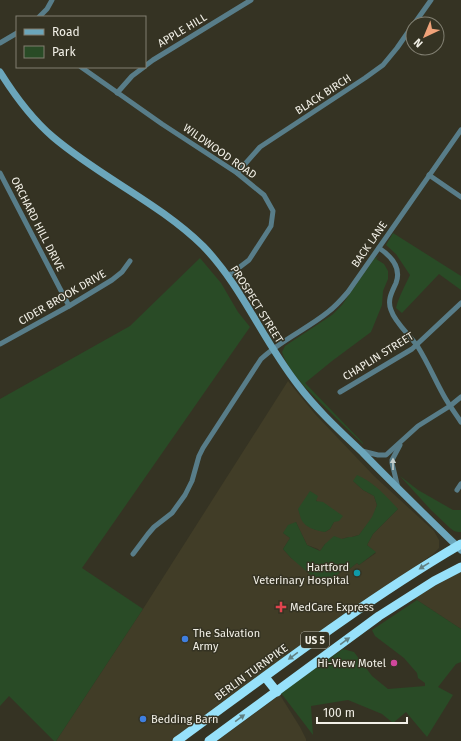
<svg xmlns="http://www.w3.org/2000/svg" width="461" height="741" viewBox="0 0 461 741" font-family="'Fira Sans',sans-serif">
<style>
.built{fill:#413d27;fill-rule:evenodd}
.green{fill:#294b26}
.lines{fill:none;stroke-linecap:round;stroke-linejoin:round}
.street{stroke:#587d89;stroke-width:5}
.secondary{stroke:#6ba6bb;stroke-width:7}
.highway{stroke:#97e1fa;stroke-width:9}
.oneway{fill:#c4cecb}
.oneway2{fill:#618184}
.culture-dot{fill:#0f9aa8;stroke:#353323;stroke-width:1.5}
.health-dot{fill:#e0444e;stroke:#353323;stroke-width:1.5}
.shop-dot{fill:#3f7fe0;stroke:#353323;stroke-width:1.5}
.hotel-dot{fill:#d1479c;stroke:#353323;stroke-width:1.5}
.labels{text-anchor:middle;stroke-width:3;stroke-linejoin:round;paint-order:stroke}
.shield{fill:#353323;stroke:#b9b7ac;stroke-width:1}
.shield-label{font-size:10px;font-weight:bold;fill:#f2f0e7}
.street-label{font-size:11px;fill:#f2f0e7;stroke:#353323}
.poi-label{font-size:11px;fill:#f2f0e7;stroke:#353323;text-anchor:start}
</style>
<rect width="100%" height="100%" fill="#353323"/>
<!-- built -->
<g class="built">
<path d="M288,381L315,414L374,476L434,531L439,540V548L433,554L170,741H56L143,609ZM353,481L398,509L373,534L367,545L376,553L359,565L357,563L347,571L343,570L329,581L291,558L283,549L290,538L283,533L296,522L307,545L318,549L320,551L325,544L342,539L349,537H352L359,535L373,517L377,505L374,496L363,490ZM310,491L316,500L334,522L330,529L325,532L314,529Z"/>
<polygon points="461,571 461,629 414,598"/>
<polygon points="280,695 300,727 306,739 306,741 217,741"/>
</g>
<!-- green -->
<g class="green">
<path d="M393,233L461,276V290L439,274L402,313L396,308C399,296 405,286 410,275L396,254L386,245Z"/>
<path d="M379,256L376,259L384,264L388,271V279L383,291L382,305L371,332L332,361L305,383L363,443V444C349,431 336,418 323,405C308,390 289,373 282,352L285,346L332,315L342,305L374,259Z"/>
<polygon points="200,258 221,283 238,312 250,327 82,568 143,609 56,741 54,741 9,696 0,706 0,399 130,326"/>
<path d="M357,475C374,482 386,496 398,509L373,534L367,545L376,552L359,565L357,563L347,571L343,570L329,581L312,576L291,558L283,549L290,538L283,533L288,525L296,522L307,545L320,551L325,544L334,536L342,539L349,537H352L359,535L372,517L377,505L374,496L363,490L353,481Z"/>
<polygon points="400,476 418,490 453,510 461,510 461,532 458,532 454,531 450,528 431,510"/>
<path d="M310,491L318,496L316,501L323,502L343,516L339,521L334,522L330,529L325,532C317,531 305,528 301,519C300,516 299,512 298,509Z"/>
<polygon points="417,600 461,629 461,662 456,664 438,687 453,695 427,737 406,712 393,723 382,714 348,700 311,706 313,735 281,693 343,649 354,652 372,676 388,689 425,686 425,683 418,678 417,673 404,658 375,636 372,630"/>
</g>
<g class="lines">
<!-- street -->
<g class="street">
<polyline points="39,17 47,9 52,0"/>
<polyline points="414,24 431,0"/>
<polyline points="0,43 17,33"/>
<polyline points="145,66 153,60 251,0"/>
<polyline points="81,67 162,124 237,173 264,195 273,211 271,226 249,260 228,276"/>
<polyline points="117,93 132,76 144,67"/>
<polyline points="0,173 69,306"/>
<polyline points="237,173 260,147 365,78 383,65 397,48 413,25"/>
<polyline points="429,175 461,197"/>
<path d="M379,248C391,256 402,267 396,283C392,292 387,300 391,310C395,323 410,335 418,347C428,363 435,380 444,396C449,405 455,413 461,422"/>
<polyline points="0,344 69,306 112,280 122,272 130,261"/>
<polyline points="340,392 412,349 461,303"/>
<polyline points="362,451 378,455 386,455 418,426 450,406 461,397"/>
<polyline points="398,488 392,463 392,460 400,445"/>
<polyline points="457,490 461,484"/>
<path d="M133,554L148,534L154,527L172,513L185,495L192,481L199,456L203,448L261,359C281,340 307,329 328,312C336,306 342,299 348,292L461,130"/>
</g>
<!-- secondary -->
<path class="secondary" d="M0,72C15,96 32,119 53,137C100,177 159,203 203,246C242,286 263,341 298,385C317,410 340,431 363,453C395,486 428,518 461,550"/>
<!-- highway -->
<g class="highway">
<polyline points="265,677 277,692"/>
<path d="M177,741C270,673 362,602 461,544"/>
<polyline points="209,741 379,616 434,581 461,567"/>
</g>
</g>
<!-- one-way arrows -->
<defs><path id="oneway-solid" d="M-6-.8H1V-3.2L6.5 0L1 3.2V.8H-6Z"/></defs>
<use class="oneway" href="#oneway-solid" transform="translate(393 464) rotate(-90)"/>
<g class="oneway2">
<use href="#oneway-solid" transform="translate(424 566) rotate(148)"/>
<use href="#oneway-solid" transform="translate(345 641) rotate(-36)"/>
<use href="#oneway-solid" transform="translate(293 656) rotate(144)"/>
<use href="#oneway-solid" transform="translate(240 718) rotate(-36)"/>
</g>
<!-- markers -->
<circle class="culture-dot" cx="357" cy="573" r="4"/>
<path class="health-dot" d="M279 601h4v4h4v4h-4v4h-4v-4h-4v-4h4z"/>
<g class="shop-dot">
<circle cx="185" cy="639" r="4"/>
<circle cx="143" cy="719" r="4"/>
</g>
<circle class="hotel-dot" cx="394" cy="663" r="4"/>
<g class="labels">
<!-- shield labels -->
<rect class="shield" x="301" y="632" width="28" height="16" rx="3"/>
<g class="shield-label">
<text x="315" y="644">US 5</text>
</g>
<!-- street labels -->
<g class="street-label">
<text transform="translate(182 30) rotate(-31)" y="4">APPLE HILL</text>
<text transform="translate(323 94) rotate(-33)" y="4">BLACK BIRCH</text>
<text transform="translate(220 151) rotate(35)" y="4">WILDWOOD ROAD</text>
<text transform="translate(38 224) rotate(63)" y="4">ORCHARD HILL DRIVE</text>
<text transform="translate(369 244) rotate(-55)" y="4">BACK LANE</text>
<text transform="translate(62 297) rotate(-30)" y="4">CIDER BROOK DRIVE</text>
<text transform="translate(257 304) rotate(58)" y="4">PROSPECT STREET</text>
<text transform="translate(378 356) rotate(-32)" y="4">CHAPLIN STREET</text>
<text transform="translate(251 672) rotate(-36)" y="4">BERLIN TURNPIKE</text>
</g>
<!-- poi labels -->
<g class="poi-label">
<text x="349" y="571" text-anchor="end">Hartford<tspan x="349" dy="13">Veterinary Hospital</tspan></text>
<text x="290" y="611">MedCare Express</text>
<text x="193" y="637">The Salvation<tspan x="193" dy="13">Army</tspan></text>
<text x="386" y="667" text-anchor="end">Hi-View Motel</text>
<text x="151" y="723">Bedding Barn</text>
</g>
</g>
<!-- legend -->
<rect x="16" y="16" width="130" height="52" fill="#353323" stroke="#817f71"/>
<rect x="24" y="29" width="20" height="6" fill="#6ba6bb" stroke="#817f71"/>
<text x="52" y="36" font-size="12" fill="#f2f0e7">Road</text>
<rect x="24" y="46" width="20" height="12" fill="#294b26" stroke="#817f71"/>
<text x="52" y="56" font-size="12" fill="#f2f0e7">Park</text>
<!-- north arrow -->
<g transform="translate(425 36) rotate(224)"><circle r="19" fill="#353323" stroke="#817f71"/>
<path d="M0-3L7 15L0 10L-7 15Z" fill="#f0a279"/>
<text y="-6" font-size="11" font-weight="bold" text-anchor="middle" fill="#f2f0e7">N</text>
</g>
<!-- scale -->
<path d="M317 717v6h90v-6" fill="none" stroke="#f2f0e7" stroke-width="2"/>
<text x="323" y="717" font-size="12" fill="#f2f0e7" stroke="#353323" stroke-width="3" paint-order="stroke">100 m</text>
</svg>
